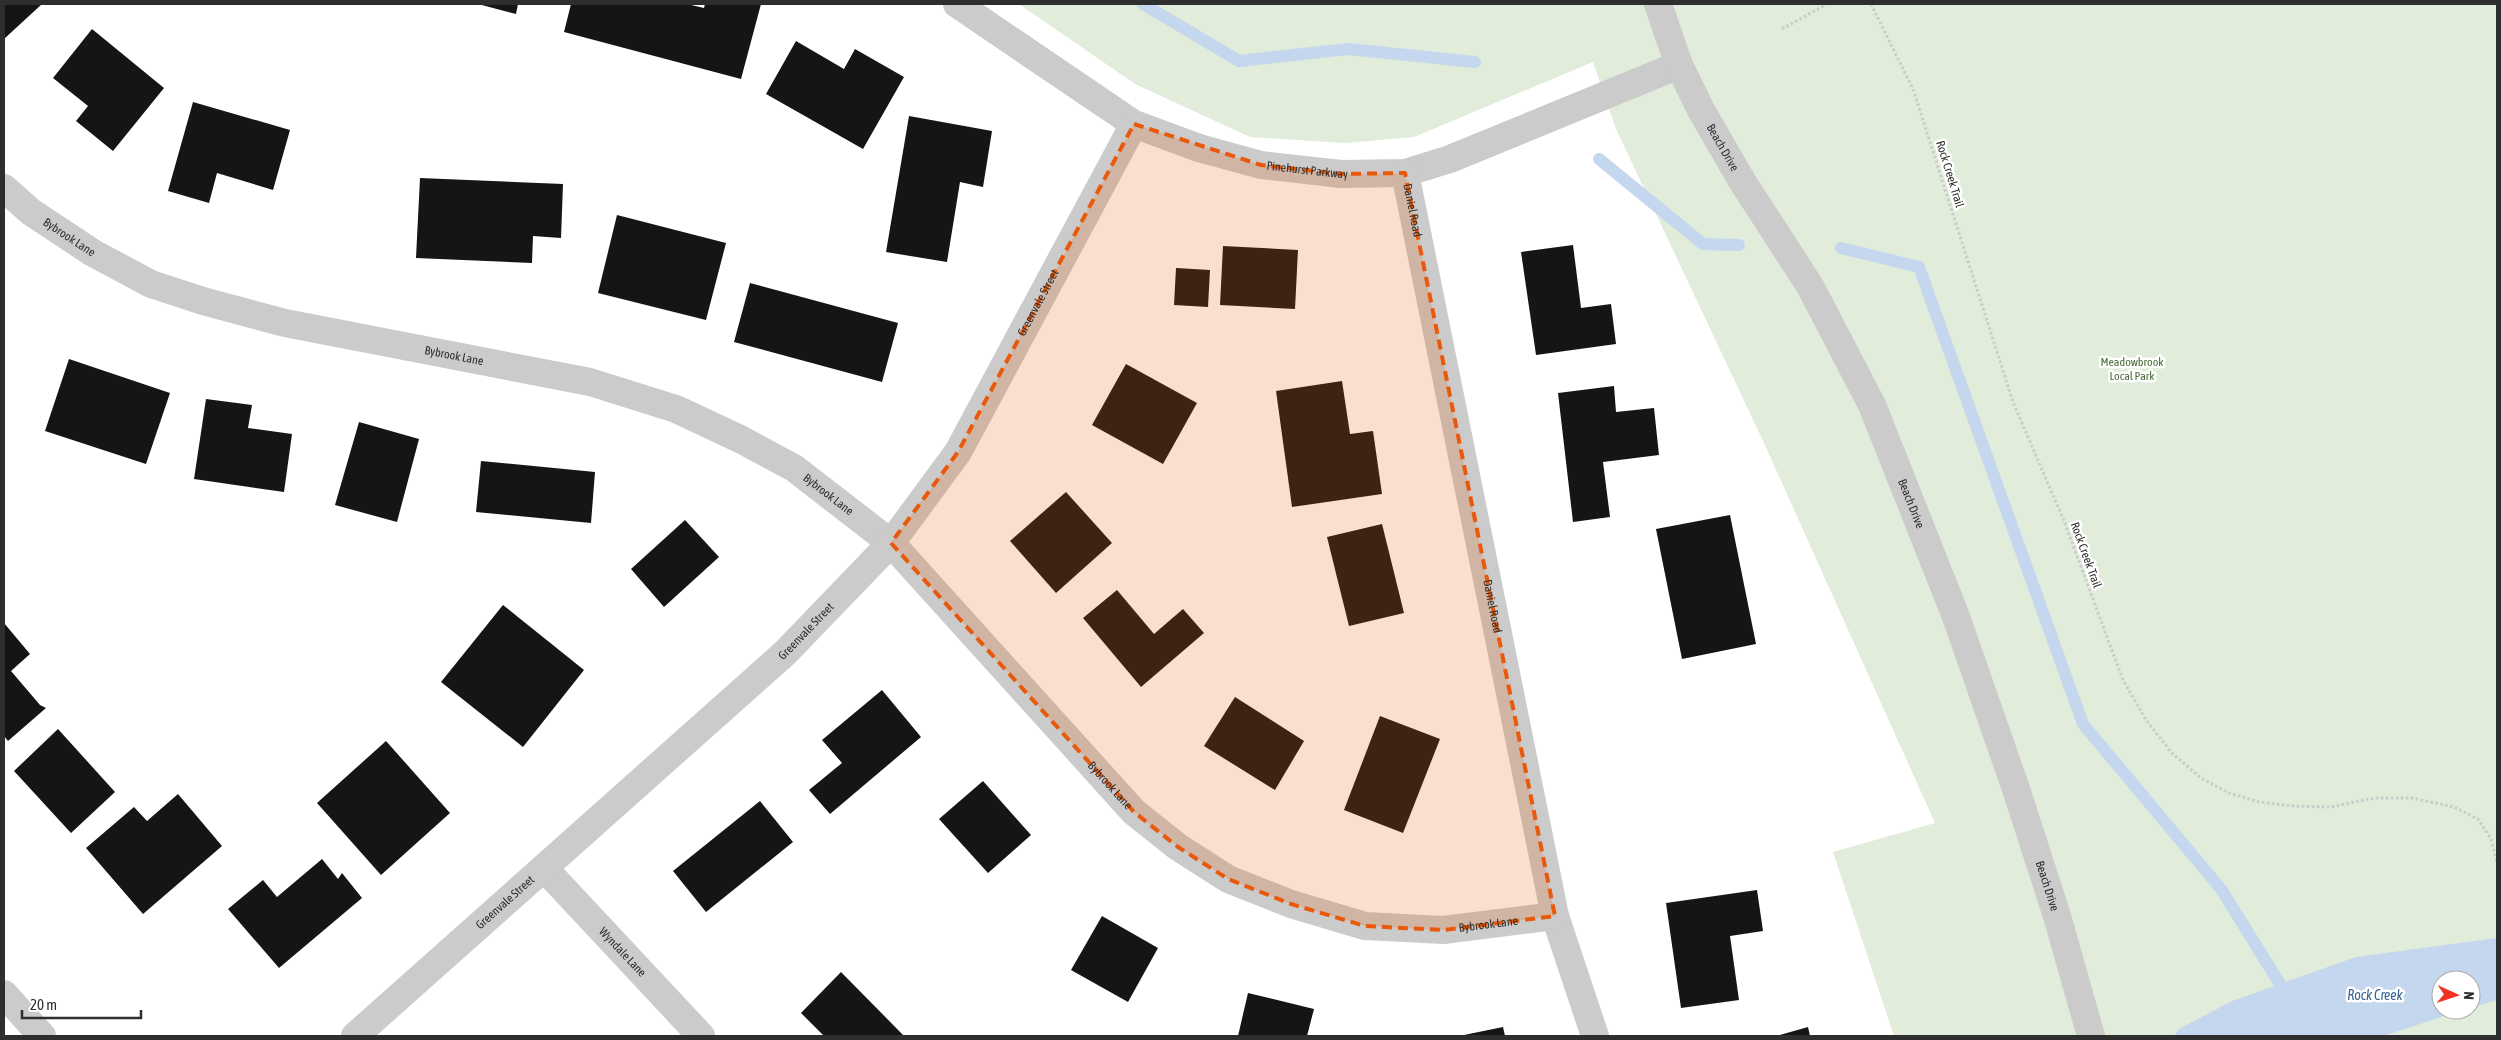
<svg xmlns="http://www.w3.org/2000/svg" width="2501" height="1040" viewBox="0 0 2501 1040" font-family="'Asap Condensed',sans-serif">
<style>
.green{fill:#e1ecda;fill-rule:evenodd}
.water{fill:#c4d7ee}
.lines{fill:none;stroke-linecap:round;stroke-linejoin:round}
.stream{stroke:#c4d7ee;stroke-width:12}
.building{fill:#151515}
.path{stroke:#cbcbcb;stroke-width:3;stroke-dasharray:2.5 2.5;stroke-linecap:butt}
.minor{stroke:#cbcbcb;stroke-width:28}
.marked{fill:#e8590c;fill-opacity:0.2;stroke:#e8590c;stroke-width:4;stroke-dasharray:10 6;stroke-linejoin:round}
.labels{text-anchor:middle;stroke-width:5;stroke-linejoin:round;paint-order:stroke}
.street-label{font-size:12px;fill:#2e2e2e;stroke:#fff}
.park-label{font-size:12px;fill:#496c38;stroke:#fff}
.water-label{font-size:14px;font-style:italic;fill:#366295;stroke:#fff}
</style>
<rect width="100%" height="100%" fill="#fff"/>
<!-- green -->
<path class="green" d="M1019,4H2497V1036H1894L1833,852L1935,823L1764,443L1616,129L1593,62L1414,137L1345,143L1250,137L1135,84ZM2441,980H2471V1010H2441Z"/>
<!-- water -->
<polygon class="water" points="2497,938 2497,1000 2471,1008 2471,980 2441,980 2441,1010 2463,1010 2383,1036 2174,1036 2179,1029 2232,1001 2356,957"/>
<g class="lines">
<!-- stream -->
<g class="stream">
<polyline points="1143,4 1239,61 1348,49 1475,62"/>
<polyline points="1599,159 1703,244 1739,245"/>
<polyline points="1841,248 1919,267 2083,724 2221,889 2288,997"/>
</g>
</g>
<!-- building -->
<g class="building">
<polygon points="4,4 42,4 4,39"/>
<polygon points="478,4 518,4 516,14"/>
<polygon points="571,4 687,4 704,8 705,4 761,4 741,79 564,32"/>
<polygon points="92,29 164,88 113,151 76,121 88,106 53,78"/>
<polygon points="796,41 844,69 855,49 904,77 863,149 766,94"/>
<polygon points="193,102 290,130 273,190 217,173 209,203 168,191"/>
<polygon points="909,116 992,131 983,187 960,182 947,262 886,252"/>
<polygon points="420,178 563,184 561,238 533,236 532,263 416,258"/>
<polygon points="617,215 726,243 706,320 598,293"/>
<polygon points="1573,245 1581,308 1611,304 1616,344 1536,355 1521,252"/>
<polygon points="1223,246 1298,250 1295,309 1220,305"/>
<polygon points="1176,268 1210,270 1208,307 1174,305"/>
<polygon points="750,283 898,323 882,382 734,342"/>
<polygon points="69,359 170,393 146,464 45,431"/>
<polygon points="1126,364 1197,403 1163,464 1092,425"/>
<polygon points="1342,381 1350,434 1373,431 1382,494 1292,507 1276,391"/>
<polygon points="1614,386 1616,412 1654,408 1659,455 1603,462 1610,517 1573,522 1558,393"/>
<polygon points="206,399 252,405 248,428 292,434 284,492 194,479"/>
<polygon points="359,422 419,439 397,522 335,505"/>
<polygon points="481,461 595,472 591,523 476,512"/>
<polygon points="1066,492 1112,543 1056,593 1010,541"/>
<polygon points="1730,515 1756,644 1682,659 1656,529"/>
<polygon points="685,520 719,557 664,607 631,569"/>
<polygon points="1382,524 1404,613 1349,626 1327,537"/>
<polygon points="1117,590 1154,634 1183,609 1204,633 1141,687 1083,618"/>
<polygon points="503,605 584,670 523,747 441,682"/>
<polygon points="4,623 30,654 11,671 40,705 46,708 8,741 4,736"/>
<polygon points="882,690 921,737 830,814 809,790 842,763 822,740"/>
<polygon points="1235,697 1304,741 1275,790 1204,746"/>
<polygon points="1380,716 1440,739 1403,833 1344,810"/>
<polygon points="58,729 115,792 71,833 14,771"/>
<polygon points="386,741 450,813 381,875 317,803"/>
<polygon points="983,781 1031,835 988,873 939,819"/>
<polygon points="178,794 222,846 143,914 86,848 134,807 147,821"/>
<polygon points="760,801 793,842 706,912 673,871"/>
<polygon points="322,859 338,879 342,873 362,898 279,968 228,909 263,880 277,897"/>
<polygon points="1757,890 1763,931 1730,936 1739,1000 1681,1008 1666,903"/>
<polygon points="1102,916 1158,948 1128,1002 1071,970"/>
<polygon points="841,972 904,1036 824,1036 801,1013"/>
<polygon points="1248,993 1314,1009 1307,1036 1238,1036"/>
<polygon points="1503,1027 1505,1036 1464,1036 1464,1035"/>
<polygon points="1808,1027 1810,1036 1776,1036"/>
</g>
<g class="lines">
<!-- path -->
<g class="path">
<polyline points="1871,4 1913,89 2013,402 2064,521 2123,680 2146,720 2172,753 2201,778 2229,793 2259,802 2294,806 2331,807 2375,798 2412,798 2454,807 2478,819 2491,839 2497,863"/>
<polyline points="1782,29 1827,4"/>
</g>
<!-- minor -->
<g class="minor">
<path id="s1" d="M957,4L1134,124L1199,148L1261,165L1341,174L1405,173L1450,159L1679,65"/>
<path id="s2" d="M1658,4L1679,65L1701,110L1742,181L1810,286L1872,405L1955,614L2015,786L2057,916L2091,1036"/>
<path id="s3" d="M1405,173L1555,916L1595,1036"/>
<path id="s4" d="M4,188L31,212L93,253L151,284L203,301L285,323L590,382L676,409L740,439L794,468L891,543L1134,812L1178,847L1228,879L1291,904L1365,926L1443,930L1555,916"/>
<path id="s5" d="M544,868L701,1036"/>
<polyline points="4,994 42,1036"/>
<path id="s6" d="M355,1036L785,653L891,543L958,452L1134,124"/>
</g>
</g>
<!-- marked area -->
<path class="marked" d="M1134,124L1261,165L1341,174L1405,173L1555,916L1443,930L1365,926L1291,904L1228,879L1178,847L1134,812L891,543L958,452Z"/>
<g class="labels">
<!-- street labels -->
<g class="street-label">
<text dy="4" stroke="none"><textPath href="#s2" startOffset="158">Beach Drive</textPath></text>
<text dy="4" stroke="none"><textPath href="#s1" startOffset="394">Pinehurst Parkway</textPath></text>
<text transform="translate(1950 174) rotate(73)" y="4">Rock Creek Trail</text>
<text dy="4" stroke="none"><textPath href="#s3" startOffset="38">Daniel Road</textPath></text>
<text dy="4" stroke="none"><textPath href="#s4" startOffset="82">Bybrook Lane</textPath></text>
<text dy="4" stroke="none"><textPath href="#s6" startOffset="1011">Greenvale Street</textPath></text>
<text dy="4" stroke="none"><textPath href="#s4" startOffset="488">Bybrook Lane</textPath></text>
<text dy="4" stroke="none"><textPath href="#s4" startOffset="892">Bybrook Lane</textPath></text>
<text dy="4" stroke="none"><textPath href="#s2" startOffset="562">Beach Drive</textPath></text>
<text transform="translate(2086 555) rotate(70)" y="4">Rock Creek Trail</text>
<text dy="4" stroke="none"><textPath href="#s3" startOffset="442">Daniel Road</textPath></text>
<text dy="4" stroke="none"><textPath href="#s6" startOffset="606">Greenvale Street</textPath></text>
<text dy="4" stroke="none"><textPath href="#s4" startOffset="1298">Bybrook Lane</textPath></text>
<text dy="4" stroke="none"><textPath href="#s2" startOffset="968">Beach Drive</textPath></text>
<text dy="4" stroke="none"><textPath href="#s6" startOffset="201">Greenvale Street</textPath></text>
<text dy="4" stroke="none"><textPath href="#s4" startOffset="1718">Bybrook Lane</textPath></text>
<text dy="4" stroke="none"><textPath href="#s5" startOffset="115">Wyndale Lane</textPath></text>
</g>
<!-- park labels -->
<g class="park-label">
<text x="2132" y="366">Meadowbrook<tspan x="2132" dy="14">Local Park</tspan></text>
</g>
<!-- water labels -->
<g class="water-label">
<text x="2375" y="1000">Rock Creek</text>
</g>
</g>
<!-- border -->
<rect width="2501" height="1040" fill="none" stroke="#2e2e2e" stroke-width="10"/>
<!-- north arrow -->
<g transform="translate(2456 995) rotate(93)"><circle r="24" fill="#ffffff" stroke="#ababab"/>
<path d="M0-4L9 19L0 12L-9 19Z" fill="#f13223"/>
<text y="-8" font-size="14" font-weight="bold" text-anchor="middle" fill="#2e2e2e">N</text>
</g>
<!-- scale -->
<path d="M22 1010v8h119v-8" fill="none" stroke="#2e2e2e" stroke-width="2.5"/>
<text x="30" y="1010" font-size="15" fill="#2e2e2e" stroke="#ffffff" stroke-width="4" paint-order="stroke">20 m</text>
</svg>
